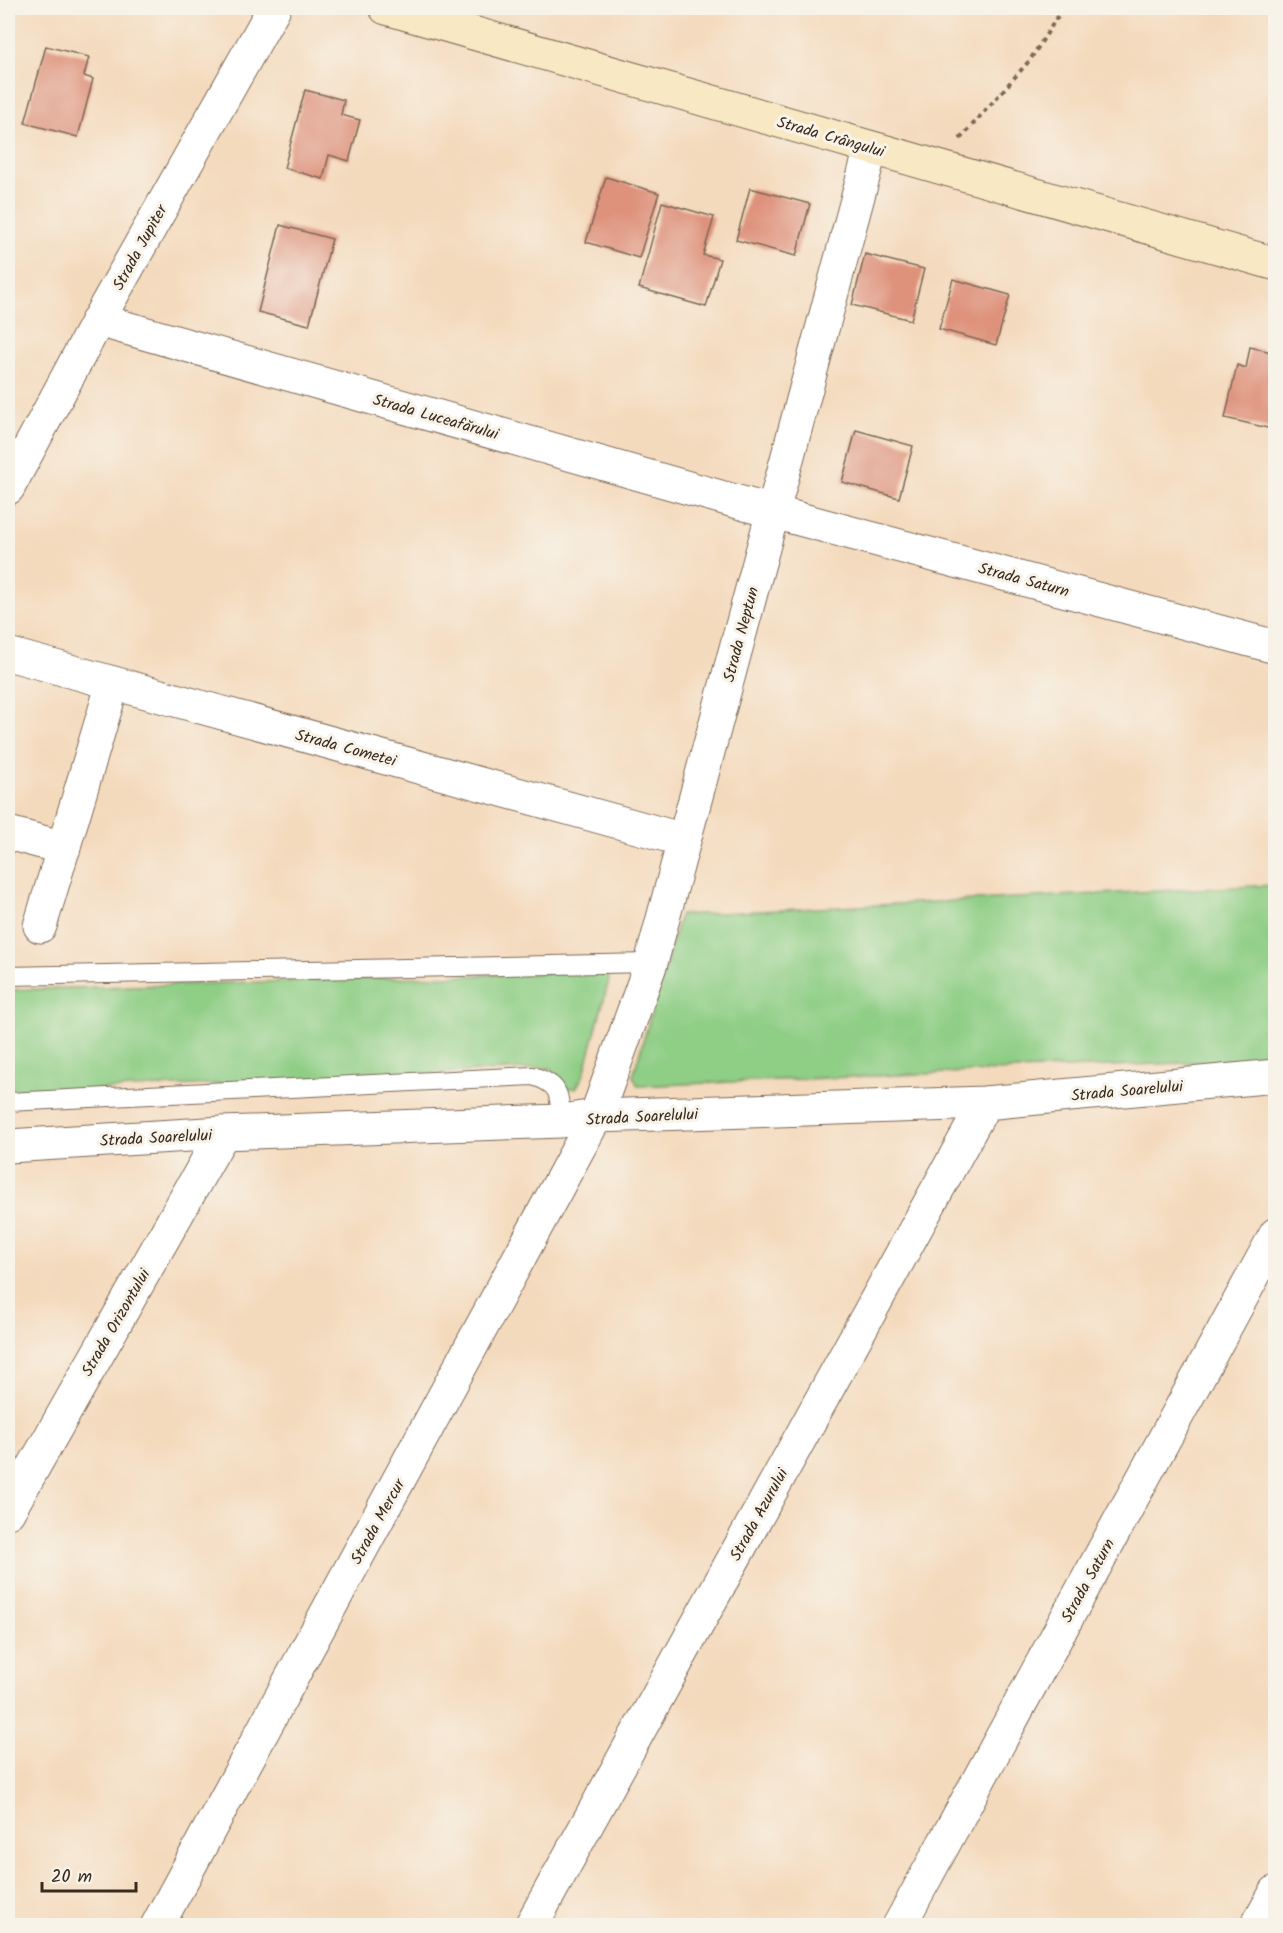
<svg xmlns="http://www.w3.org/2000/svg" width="1283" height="1933" viewBox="0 0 1283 1933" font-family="Kalam,sans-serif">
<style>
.green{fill:#8ece85;stroke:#647c52;stroke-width:1.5}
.building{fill:#de927b}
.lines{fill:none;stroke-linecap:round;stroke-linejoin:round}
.lane-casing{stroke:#7c6856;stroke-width:20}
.street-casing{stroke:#7c6856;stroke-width:35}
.secondary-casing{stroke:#7c6856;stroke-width:35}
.path{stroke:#7c6856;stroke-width:4;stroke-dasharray:4.5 4.5;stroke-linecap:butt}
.lane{stroke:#fff;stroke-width:18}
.street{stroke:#fff;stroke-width:33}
.secondary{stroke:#f8e8c3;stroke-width:33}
.labels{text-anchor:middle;stroke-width:6;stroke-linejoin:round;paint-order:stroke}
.street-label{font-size:16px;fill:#3b2a1e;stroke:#f7f3e8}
</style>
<rect width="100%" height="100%" fill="#f7f3e8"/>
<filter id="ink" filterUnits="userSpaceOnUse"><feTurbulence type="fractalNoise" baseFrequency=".0167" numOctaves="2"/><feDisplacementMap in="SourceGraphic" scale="12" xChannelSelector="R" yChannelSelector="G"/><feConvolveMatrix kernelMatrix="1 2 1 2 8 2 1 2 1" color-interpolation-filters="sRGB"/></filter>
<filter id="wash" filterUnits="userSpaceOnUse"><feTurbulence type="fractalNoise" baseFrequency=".008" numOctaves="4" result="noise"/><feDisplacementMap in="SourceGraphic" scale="24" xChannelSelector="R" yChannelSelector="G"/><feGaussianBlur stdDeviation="1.35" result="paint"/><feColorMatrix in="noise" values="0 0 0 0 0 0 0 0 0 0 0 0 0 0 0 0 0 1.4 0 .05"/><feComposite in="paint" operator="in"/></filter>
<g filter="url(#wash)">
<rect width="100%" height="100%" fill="#f4dabd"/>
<!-- green -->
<g class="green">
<polygon points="1275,885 1275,1059 638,1086 633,1076 680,915"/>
<polygon points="607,971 609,980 584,1074 576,1088 565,1089 550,1068 8,1094 8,990"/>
</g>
<g id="blocks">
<!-- building -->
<g class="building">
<polygon points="46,46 89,57 84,76 93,79 78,137 25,123"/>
<polygon points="305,90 344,100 341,115 360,120 349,161 329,155 323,179 284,168"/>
<polygon points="606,177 659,193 639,258 586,242"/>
<polygon points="750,188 810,204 796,256 736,240"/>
<polygon points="662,202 714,217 703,255 720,259 706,307 639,288"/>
<polygon points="280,225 332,239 309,325 258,312"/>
<polygon points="865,254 924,269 911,320 852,305"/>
<polygon points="953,279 1010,295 996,345 939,329"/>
<polygon points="1250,347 1276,353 1276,430 1225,418 1237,365 1246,368"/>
<polygon points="856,430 913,446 899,498 842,482"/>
</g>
</g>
</g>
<g filter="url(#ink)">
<use href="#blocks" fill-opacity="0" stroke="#7c6856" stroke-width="1.5"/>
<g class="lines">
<defs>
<g id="lane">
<polyline points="8,976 651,963"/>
<path d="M8,1102L533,1076C561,1085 559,1094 561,1121"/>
</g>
<g id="street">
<polyline points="98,320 773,512 1276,647"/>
<polyline points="8,488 98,320 274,8"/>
<polyline points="8,654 684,840"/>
<polyline points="8,833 64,848"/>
<polyline points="40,926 113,683"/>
<polyline points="8,1146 223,1133 561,1121 596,1116 985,1103 1276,1076"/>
<polyline points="8,1512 223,1133"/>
<polyline points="157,1926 596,1116 651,963 871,148"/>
<polyline points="531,1926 985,1103"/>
<polyline points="899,1926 1276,1234"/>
<polyline points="1257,1926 1276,1892"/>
</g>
<polyline id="secondary" points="386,8 1276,264"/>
</defs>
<!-- lane casing -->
<use href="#lane" class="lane-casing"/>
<!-- street casing -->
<use href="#street" class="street-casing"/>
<!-- secondary casing -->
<use href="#secondary" class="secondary-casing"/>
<!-- path -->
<polyline class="path" points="960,139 1030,60 1063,8"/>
<!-- lane -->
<use href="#lane" class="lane"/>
<!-- street -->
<use href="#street" class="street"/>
<!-- secondary -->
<use href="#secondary" class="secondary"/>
</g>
</g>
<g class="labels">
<!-- street labels -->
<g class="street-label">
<text transform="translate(831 136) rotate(16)" y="6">Strada Crângului</text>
<text transform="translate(139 247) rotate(-61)" y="6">Strada Jupiter</text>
<text transform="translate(436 416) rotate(16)" y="6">Strada Luceafărului</text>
<text transform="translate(1024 579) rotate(15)" y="6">Strada Saturn</text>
<text transform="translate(740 634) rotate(-75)" y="6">Strada Neptun</text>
<text transform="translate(346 747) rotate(15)" y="6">Strada Cometei</text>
<text transform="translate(1127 1090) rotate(-5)" y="6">Strada Soarelului</text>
<text transform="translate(642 1116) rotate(-3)" y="6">Strada Soarelului</text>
<text transform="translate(156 1137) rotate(-3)" y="6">Strada Soarelului</text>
<text transform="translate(115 1322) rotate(-60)" y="6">Strada Orizontului</text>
<text transform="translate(758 1514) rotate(-61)" y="6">Strada Azurului</text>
<text transform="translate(377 1521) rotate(-61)" y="6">Strada Mercur</text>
<text transform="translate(1087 1580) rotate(-61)" y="6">Strada Saturn</text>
</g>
</g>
<!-- margin -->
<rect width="1283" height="1933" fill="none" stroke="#f7f3e8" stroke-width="30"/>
<!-- scale -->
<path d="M42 1882v9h94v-9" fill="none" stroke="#3b2a1e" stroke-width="3"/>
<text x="51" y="1882" font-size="18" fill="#3b2a1e" stroke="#f7f3e8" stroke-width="4.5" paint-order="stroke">20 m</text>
</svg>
